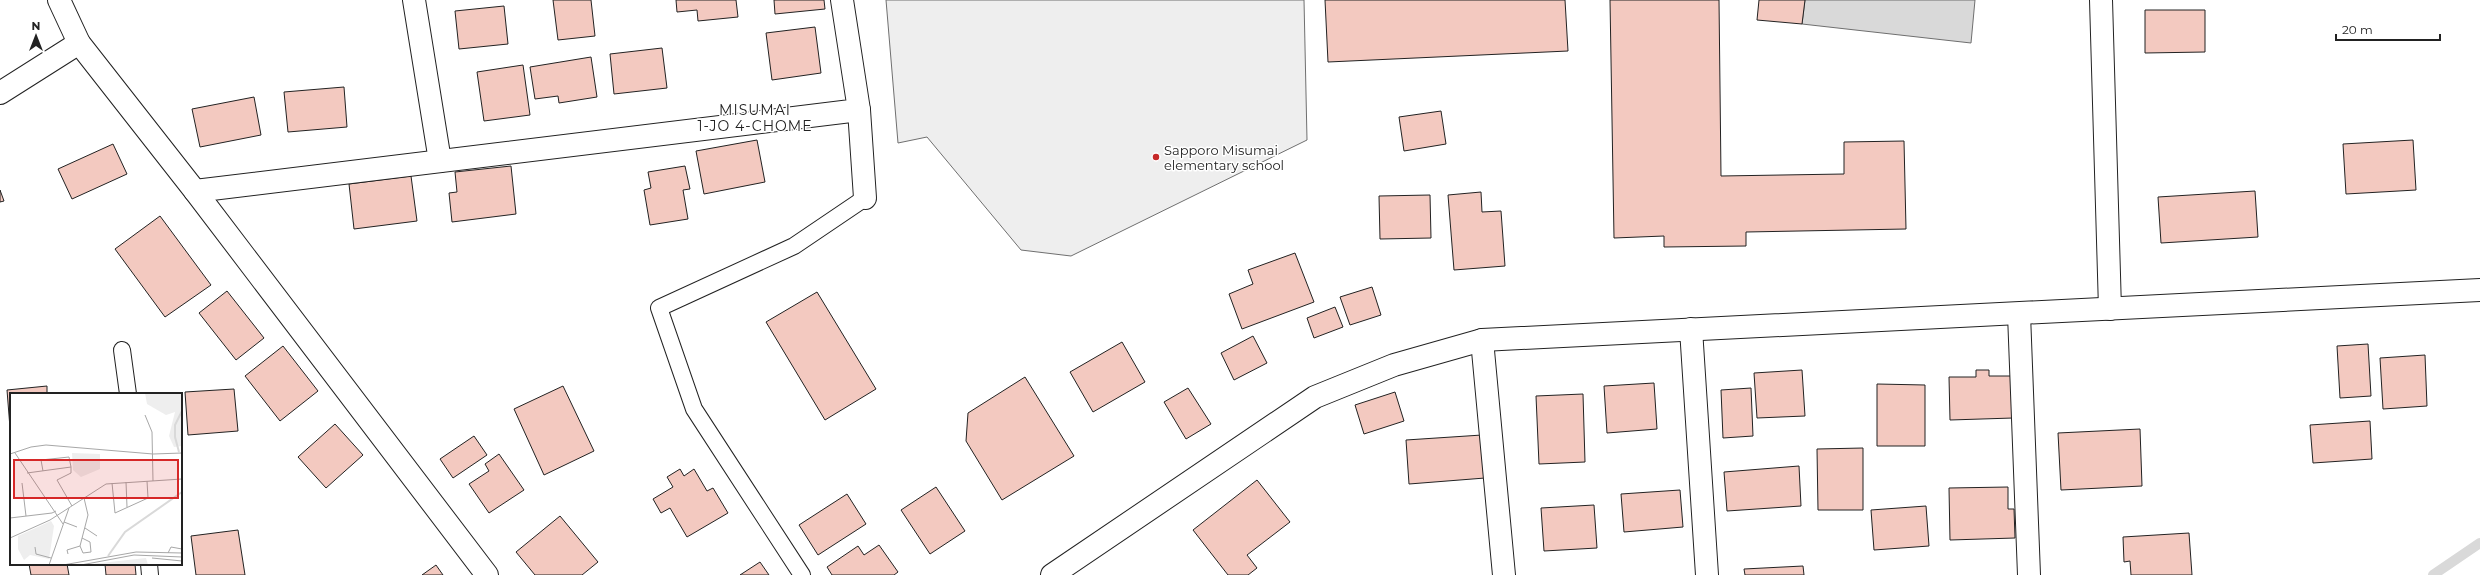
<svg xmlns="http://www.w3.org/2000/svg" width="2480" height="575" viewBox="0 0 2480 575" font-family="Montserrat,sans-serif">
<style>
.green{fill:#eee;stroke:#6f6f6f}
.water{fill:#d9d9d9;stroke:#6f6f6f}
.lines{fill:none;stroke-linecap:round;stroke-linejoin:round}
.stream{stroke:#d9d9d9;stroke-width:10}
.building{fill:#f3c9c0;stroke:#222}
.service-casing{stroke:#222;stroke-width:18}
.minor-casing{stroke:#222;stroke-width:24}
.service{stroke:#fff;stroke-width:16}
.minor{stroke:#fff;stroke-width:22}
.poi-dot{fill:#c62828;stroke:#fff;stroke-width:1.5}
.labels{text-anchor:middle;stroke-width:3;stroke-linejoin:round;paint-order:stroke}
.poi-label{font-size:13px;fill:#222;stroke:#fff;text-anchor:start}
.neighbourhood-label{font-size:14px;letter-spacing:1px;fill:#222;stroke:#fff}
.inset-river{fill:none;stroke:#d9d9d9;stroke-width:2}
.inset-road{fill:none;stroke:#a7a7a7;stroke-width:1}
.view{fill:#d62828;fill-opacity:0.15;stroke:#d62828;stroke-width:2}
.inset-edge{fill:none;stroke:#222;stroke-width:2}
</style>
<rect width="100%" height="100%" fill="#fff"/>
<!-- green -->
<polygon class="green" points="886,0 1304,0 1307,140 1071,256 1021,250 927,137 898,143"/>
<!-- water -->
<polygon class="water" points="1805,0 1975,0 1971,43 1802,24"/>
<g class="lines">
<!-- stream -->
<polyline class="stream" points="2433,575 2480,543"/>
</g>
<!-- building -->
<g class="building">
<polygon points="553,0 591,0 595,36 558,40"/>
<polygon points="676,0 736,0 738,17 698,21 697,10 677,12"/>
<polygon points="774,0 824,0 825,9 775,14"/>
<polygon points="1325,0 1565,0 1568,51 1328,62"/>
<polygon points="1610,0 1719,0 1721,176 1844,174 1844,142 1904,141 1906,229 1746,232 1746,246 1664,247 1664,236 1614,238"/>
<polygon points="1759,0 1805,0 1802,24 1757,20"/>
<polygon points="504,6 508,44 459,49 455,11"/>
<polygon points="2145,10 2205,10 2205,52 2145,53"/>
<polygon points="815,27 821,73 772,80 766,33"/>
<polygon points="662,48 667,88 614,94 610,54"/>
<polygon points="591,57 597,97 559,103 558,96 535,99 530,67"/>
<polygon points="523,65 530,115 484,121 477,72"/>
<polygon points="344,87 347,127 288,132 284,92"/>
<polygon points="254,97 261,135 200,147 192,109"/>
<polygon points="1441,111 1446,144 1404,151 1399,117"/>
<polygon points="757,140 765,182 704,194 696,151"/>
<polygon points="2413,140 2416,190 2346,194 2343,144"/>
<polygon points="113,144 127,174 72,199 58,169"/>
<polygon points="511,166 516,214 452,222 449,193 457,192 455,172"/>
<polygon points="685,166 690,189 683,190 688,219 650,225 644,190 651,188 648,172"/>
<polygon points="411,176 417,221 354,229 349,184"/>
<polygon points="0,190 4,201 0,202"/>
<polygon points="2255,191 2258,237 2161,243 2158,197"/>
<polygon points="1481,192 1482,212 1501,211 1505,266 1454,270 1448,195"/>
<polygon points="1430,195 1431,238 1380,239 1379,196"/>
<polygon points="160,216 211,285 165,317 115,249"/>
<polygon points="1295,253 1314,302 1242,329 1229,294 1253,284 1248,270"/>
<polygon points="1372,287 1381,315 1350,325 1340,297"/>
<polygon points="227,291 264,338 236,360 199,313"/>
<polygon points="817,292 876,389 825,420 766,322"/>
<polygon points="1335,307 1343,327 1314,338 1307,318"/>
<polygon points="1253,336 1267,363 1234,380 1221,353"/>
<polygon points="1122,342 1145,382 1093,412 1070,372"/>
<polygon points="2368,344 2371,396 2340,398 2337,346"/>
<polygon points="283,346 318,391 280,421 245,376"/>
<polygon points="2425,355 2427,406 2383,409 2380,358"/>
<polygon points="1802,370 1805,416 1757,418 1754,373"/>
<polygon points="1976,370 1989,370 1989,376 2011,376 2013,418 1950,420 1949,377 1976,377"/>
<polygon points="1025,377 1074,456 1002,500 966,441 968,413"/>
<polygon points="1654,383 1657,429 1607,433 1604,386"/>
<polygon points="1877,384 1925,385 1925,446 1877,446"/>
<polygon points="47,386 47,394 11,394 10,428 7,390"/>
<polygon points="563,386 594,451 544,475 514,409"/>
<polygon points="1188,388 1211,424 1186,439 1164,402"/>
<polygon points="1751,388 1753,436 1723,438 1721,390"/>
<polygon points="234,389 238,431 188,435 185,392"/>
<polygon points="1395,392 1404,421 1364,434 1355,405"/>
<polygon points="1583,394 1585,462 1539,464 1536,396"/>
<polygon points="2370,421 2372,459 2313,463 2310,425"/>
<polygon points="335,424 363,455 326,488 298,457"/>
<polygon points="2140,429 2142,486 2061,490 2058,433"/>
<polygon points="1482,435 1485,478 1409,484 1406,440"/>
<polygon points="474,436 487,455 453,478 440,459"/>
<polygon points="1863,448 1863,510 1818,510 1817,449"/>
<polygon points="499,454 524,490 489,513 469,484 489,471 485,464"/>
<polygon points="1799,466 1801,506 1727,511 1724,472"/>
<polygon points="680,469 684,476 694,469 707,491 713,488 728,513 687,537 670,508 661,513 653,499 673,487 667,477"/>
<polygon points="1257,480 1290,522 1247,555 1257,568 1248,575 1228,575 1193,530"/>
<polygon points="936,487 965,531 930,554 901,510"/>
<polygon points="2008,487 2008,509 2014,509 2015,538 1950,540 1949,488"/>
<polygon points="1680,490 1683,527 1624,532 1621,494"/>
<polygon points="847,494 866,524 818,555 799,525"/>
<polygon points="1594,505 1597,548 1544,551 1541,508"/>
<polygon points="1926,506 1929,546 1874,550 1871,510"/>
<polygon points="560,516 598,562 582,575 535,575 516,552"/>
<polygon points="238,530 245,575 196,575 191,536"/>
<polygon points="2189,533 2192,575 2131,575 2130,561 2124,562 2123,537"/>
<polygon points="879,545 898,572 894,575 832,575 827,567 858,546 864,555"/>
<polygon points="760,562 769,575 740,575"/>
<polygon points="29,564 67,564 69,575 31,575"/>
<polygon points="105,564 135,564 136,575 106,575"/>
<polygon points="436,565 443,575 422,575"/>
<polygon points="1803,566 1804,575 1745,575 1744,569"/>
</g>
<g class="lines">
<defs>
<g id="service">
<polyline points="122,350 128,394"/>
<polyline points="149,564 150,575"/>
<polyline points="802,575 694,409 659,308 794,246 865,198"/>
</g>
<g id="minor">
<polyline points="59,0 79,43 195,191 487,575"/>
<polyline points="414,0 440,161"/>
<polyline points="2101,0 2110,309"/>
<polyline points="0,93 79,43"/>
<polyline points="859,110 865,198"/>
<polyline points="195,191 859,110 842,0"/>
<polyline points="2019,314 2029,575"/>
<polyline points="1691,329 1707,575"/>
<polyline points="1482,340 1504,575"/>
<polyline points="1052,575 1315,397 1394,365 1482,340 2480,290"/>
</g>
</defs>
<!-- service casing -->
<use href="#service" class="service-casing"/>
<!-- minor casing -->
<use href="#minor" class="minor-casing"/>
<!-- service -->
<use href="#service" class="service"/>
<!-- minor -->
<use href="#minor" class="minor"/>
</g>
<!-- markers -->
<circle class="poi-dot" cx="1156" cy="157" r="4"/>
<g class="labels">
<!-- poi labels -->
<g class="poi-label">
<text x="1164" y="155">Sapporo Misumai<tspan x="1164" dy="15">elementary school</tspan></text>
</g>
<!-- neighbourhood labels -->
<g class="neighbourhood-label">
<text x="755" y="115">MISUMAI<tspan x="755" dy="16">1-JO 4-CHOME</tspan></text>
</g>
</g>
<!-- overview -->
<g transform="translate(10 393)">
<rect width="172" height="172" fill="#fff"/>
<path d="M135,0H172V53L164,54L159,43L165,19L156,22L137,11ZM62,60L90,61V76L71,84L63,77ZM41,128L44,133L39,166L20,162L14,167L8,156V143ZM136,165L138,172H83L82,171Z" fill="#eee"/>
<path class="inset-river" d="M169,59L165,44V32L172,18M98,163L115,139L172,99"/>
<path class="inset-road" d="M135,22L142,39L143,88M5,60L53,131M0,61L21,54L36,52L143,61L172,60M61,74V80L47,87L62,113M17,80L61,74L59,64L31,67L33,78M116,89L117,114M12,90L16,123M102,90L105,120L138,105L137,88M0,125L42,120L46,118M54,129L67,134M75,135L87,143M0,145L40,127L96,91L172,86M72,145L80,149L81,159L73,160L70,153L78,122L74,105M25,154L26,161L41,165M158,160L161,154L172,156M58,161L57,157L70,153M142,165L172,168M39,172L59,115M53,172L126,159L172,160M71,172L124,162L172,164"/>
<path class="view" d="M4,67H168V105H4Z"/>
<rect width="172" height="172" class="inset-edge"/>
</g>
<!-- north arrow -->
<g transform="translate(36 36)" stroke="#ffffff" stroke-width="3" paint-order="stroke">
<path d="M0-3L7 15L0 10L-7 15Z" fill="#222222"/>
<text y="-6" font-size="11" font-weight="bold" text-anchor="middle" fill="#222222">N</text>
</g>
<!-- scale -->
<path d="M2336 34v6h104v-6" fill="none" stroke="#222222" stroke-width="2"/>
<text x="2342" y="34" font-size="12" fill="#222222" stroke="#ffffff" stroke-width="3" paint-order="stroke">20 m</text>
</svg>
